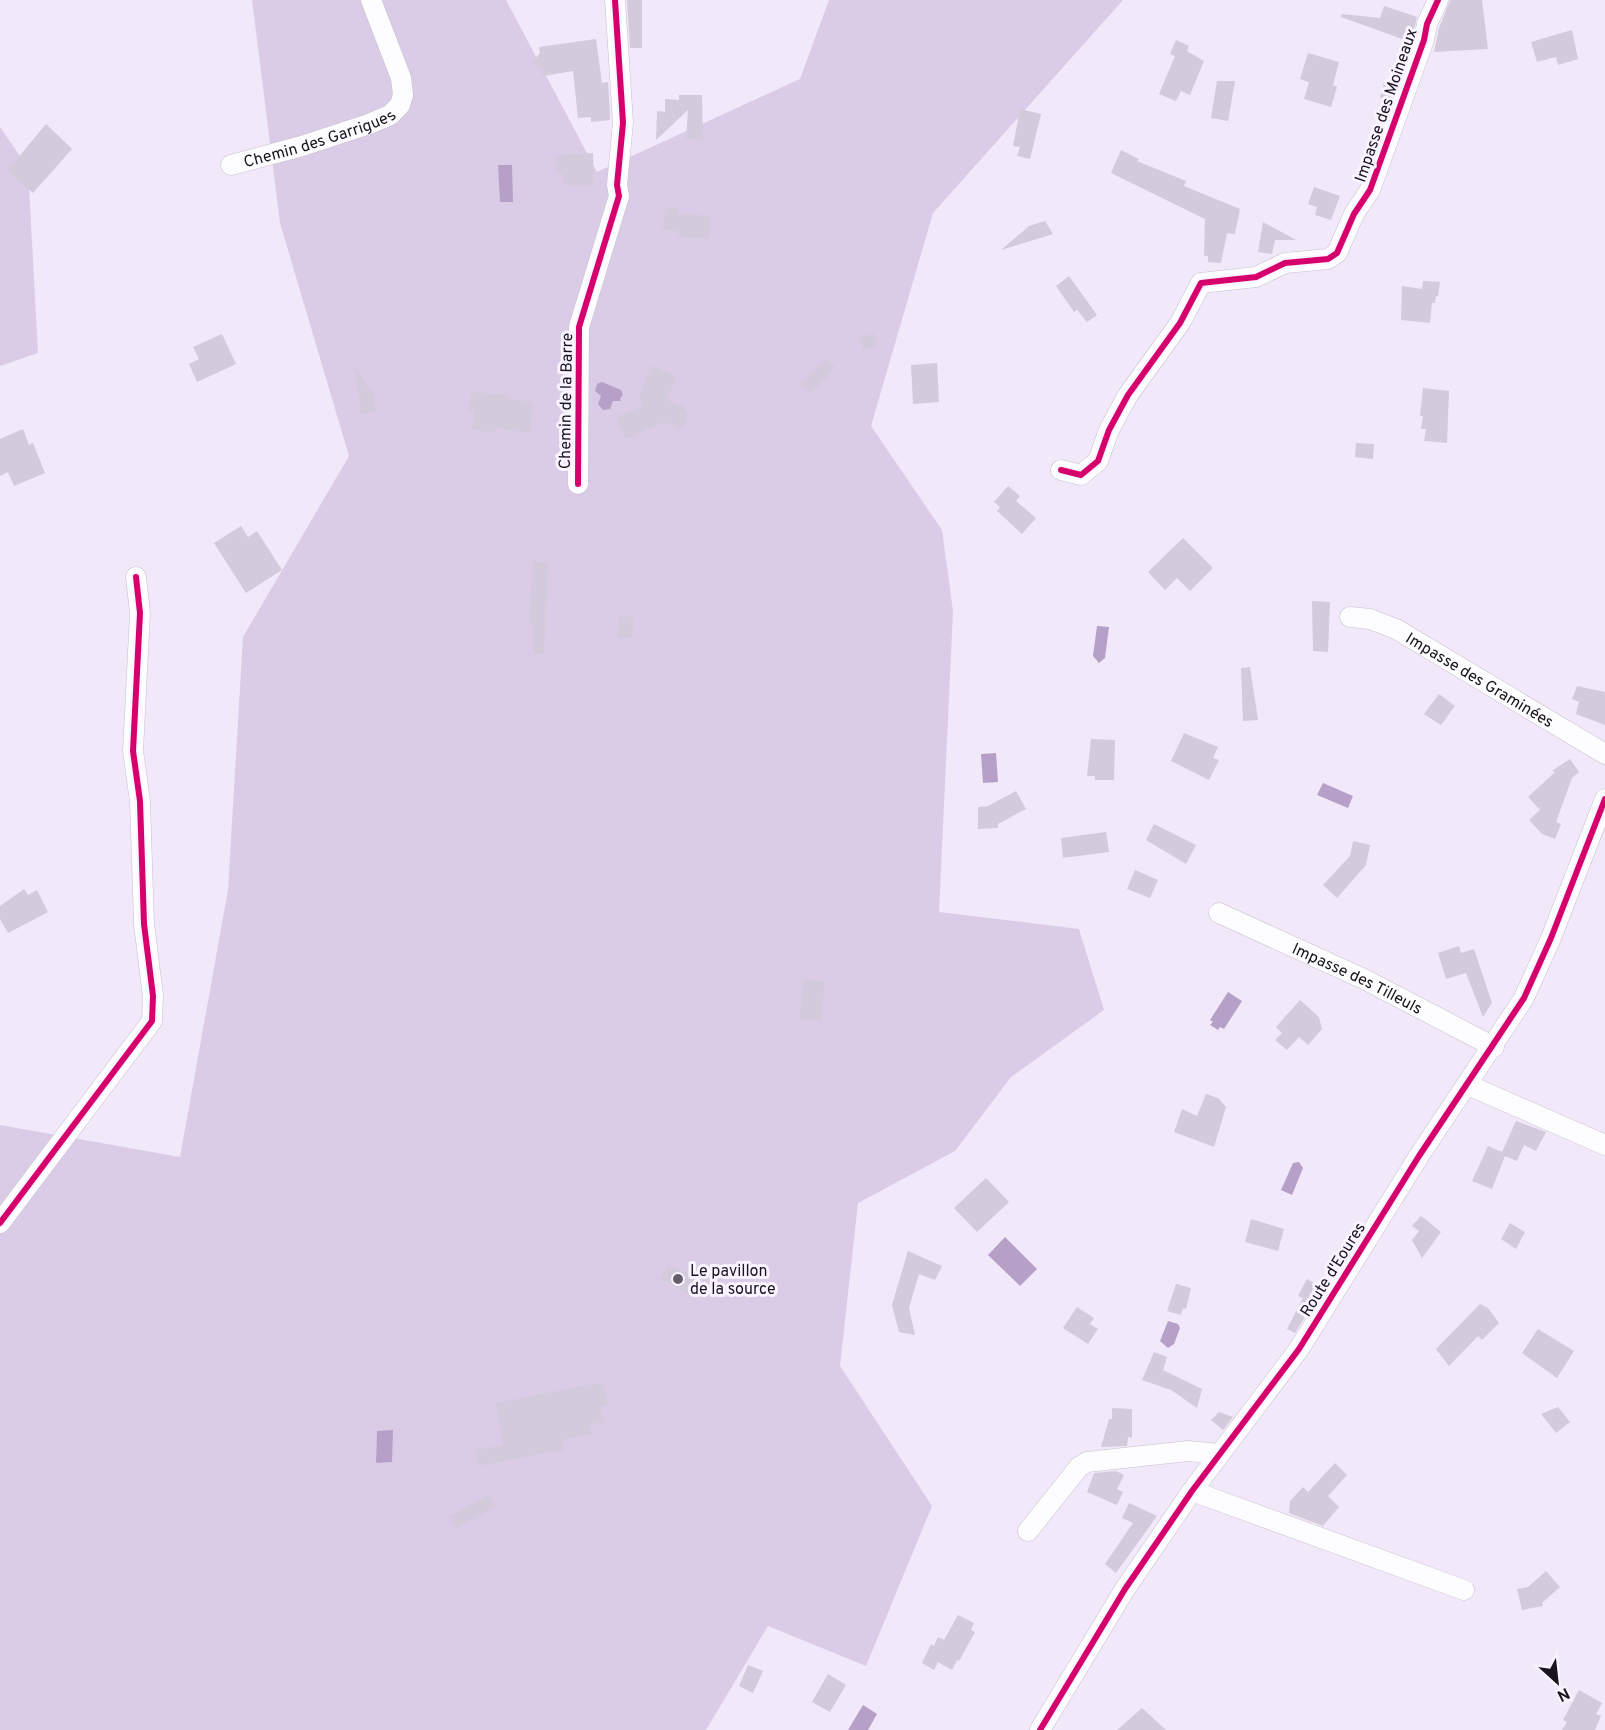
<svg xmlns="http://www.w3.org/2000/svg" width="1605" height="1730" viewBox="0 0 1605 1730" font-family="Overpass,sans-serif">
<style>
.green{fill:#dacce7}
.water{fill:#b6a0c8}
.building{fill:#d3cadb}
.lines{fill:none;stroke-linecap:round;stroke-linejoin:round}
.minor-casing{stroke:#c7c0cd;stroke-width:21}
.minor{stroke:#fdfcfe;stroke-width:20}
.cycleway-casing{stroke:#f9f4ff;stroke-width:10}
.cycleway{stroke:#d6006c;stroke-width:6}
.poi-dot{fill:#645e6a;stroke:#f9f4ff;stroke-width:2}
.labels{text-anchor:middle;stroke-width:6;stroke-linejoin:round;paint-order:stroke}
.street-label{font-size:16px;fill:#18131d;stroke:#f9f4ff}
.poi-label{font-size:16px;fill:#18131d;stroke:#f9f4ff;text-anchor:start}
</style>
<rect width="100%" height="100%" fill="#f1e8f9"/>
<!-- green -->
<g class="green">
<polygon points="252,0 506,0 597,172 800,79 829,0 1123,0 933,213 871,426 942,530 953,611 939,912 1079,929 1104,1010 1011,1077 955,1151 858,1203 840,1366 932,1506 866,1666 768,1626 706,1730 0,1730 0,1125 180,1157 228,890 243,637 349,456 280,223"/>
<polygon points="0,127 28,168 38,353 0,366"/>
</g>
<!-- water -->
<g class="water">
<polygon points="498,165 512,165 513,202 500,202"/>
<polygon points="602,382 621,390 623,395 620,398 621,401 613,401 610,409 603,410 598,404 601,396 595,391 597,384"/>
<polygon points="1097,626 1109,627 1105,658 1099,663 1093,656"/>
<polygon points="996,753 998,782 983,783 981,754"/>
<polygon points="1323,783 1353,796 1348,808 1317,795"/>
<polygon points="1228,992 1242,1001 1224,1029 1220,1027 1218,1030 1210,1025 1213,1022 1210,1020"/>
<polygon points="1293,1163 1299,1162 1303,1168 1292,1195 1281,1190"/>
<polygon points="1005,1237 1037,1269 1020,1286 988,1255"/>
<polygon points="1168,1321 1178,1324 1180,1328 1174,1344 1168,1348 1160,1341"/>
<polygon points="393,1430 392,1462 376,1463 377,1431"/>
<polygon points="863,1705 877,1714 868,1730 848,1730"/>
</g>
<!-- building -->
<g class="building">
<polygon points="627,0 642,0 642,48 630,48"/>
<polygon points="1450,0 1482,0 1488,49 1434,52 1439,28"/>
<polygon points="1384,6 1417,17 1412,38 1407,36 1405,40 1341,17 1342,14 1380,18"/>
<polygon points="1572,30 1578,59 1558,65 1556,57 1537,62 1531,42"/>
<polygon points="596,39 602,83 608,82 610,114 610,120 591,122 591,117 578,118 573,71 543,76 541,68 532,62 540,53 539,47"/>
<polygon points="1176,40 1189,46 1187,51 1204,61 1190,95 1181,91 1176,101 1159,94 1175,56 1170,54"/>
<polygon points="1308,53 1339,62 1333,85 1337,87 1331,107 1304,99 1309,82 1300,79"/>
<polygon points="1217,81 1235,81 1228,121 1211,118"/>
<polygon points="1384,82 1395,85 1389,101 1380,98"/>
<polygon points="679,95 702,95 703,139 686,139 688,110 656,140 657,111 665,112 665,99 679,100"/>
<polygon points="1020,109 1041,114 1030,159 1017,156 1020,147 1013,146"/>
<polygon points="46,124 72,149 33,193 7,171"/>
<polygon points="1121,150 1139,159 1137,161 1186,181 1184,186 1240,209 1235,234 1227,233 1221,263 1208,262 1208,256 1204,256 1205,219 1111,173"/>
<polygon points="593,153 594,186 563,185 563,174 557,174 556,155"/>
<polygon points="1314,187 1340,196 1331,220 1315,215 1317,207 1308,204"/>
<polygon points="665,208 678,208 678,214 711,216 709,239 679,237 679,231 663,231"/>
<polygon points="1045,221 1053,234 1001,250 1029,226"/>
<polygon points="1263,222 1296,240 1275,240 1272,254 1258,252"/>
<polygon points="1069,276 1097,315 1087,322 1077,310 1074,312 1056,286"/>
<polygon points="1423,281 1440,282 1438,296 1436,296 1435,303 1432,303 1430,323 1401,320 1402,286 1422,289"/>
<polygon points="874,333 877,346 863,351 859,338"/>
<polygon points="222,334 236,364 197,382 189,364 199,359 193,347"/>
<polygon points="826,358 835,368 810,394 801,384"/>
<polygon points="354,363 370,391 373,390 376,412 361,415"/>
<polygon points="937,363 939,402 913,404 911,365"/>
<polygon points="651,366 676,376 667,400 684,407 688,414 682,429 664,422 626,439 616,417 643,406 639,397"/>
<polygon points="1423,388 1449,391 1447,443 1424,441 1426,429 1421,429 1423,416 1420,416"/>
<polygon points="471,392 509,395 509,399 533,402 530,433 495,428 495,433 472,430 474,412 469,411"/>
<polygon points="23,429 29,445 33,443 45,473 14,486 8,472 0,476 0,439"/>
<polygon points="1356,443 1374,444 1373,459 1355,457"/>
<polygon points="1008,486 1020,496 1016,501 1036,518 1022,534 997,511 1000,507 994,502"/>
<polygon points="241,526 248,537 257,531 282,570 246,593 214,543"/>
<polygon points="1183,538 1213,568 1190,591 1177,578 1165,590 1148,572"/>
<polygon points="533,561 548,562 544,654 533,654 533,625 529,625"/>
<polygon points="1312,601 1330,602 1328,652 1313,651"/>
<polygon points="620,615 635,618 631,639 617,638"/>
<polygon points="1250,667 1258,720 1243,721 1241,668"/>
<polygon points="1577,686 1605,692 1605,725 1576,714 1579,702 1572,699"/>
<polygon points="1439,694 1455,706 1441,725 1424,714"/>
<polygon points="1184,733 1218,747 1213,758 1219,760 1209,780 1171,761"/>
<polygon points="1091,739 1115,740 1114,780 1095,780 1095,776 1087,776"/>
<polygon points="1570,759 1579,772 1572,778 1556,822 1561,824 1555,839 1542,834 1529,820 1540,810 1528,797 1555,772 1552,771"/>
<polygon points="1016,791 1026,809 998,824 998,828 978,829 978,807 988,806"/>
<polygon points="1154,824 1196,845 1186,864 1146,840"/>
<polygon points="1106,832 1109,852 1063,858 1061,838"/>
<polygon points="1353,841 1370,845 1366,865 1337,898 1323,885 1350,856"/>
<polygon points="1135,870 1158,880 1150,898 1127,889"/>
<polygon points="24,889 28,895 37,890 48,912 8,933 0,919 0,906"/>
<polygon points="1459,946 1461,953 1474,949 1492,1003 1483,1017 1466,973 1446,979 1438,953"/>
<polygon points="804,979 825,982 821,1022 799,1019"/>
<polygon points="1300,1000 1319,1017 1322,1029 1308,1045 1299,1037 1287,1050 1275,1040 1282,1033 1276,1027"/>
<polygon points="1206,1094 1218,1098 1226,1107 1214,1147 1174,1132 1182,1109 1197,1116"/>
<polygon points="1516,1121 1546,1132 1536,1151 1524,1145 1517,1161 1505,1156 1492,1189 1472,1181 1488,1146 1502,1152"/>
<polygon points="986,1178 1009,1202 977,1232 954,1208"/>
<polygon points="1421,1216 1441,1232 1422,1258 1412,1240 1419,1231 1412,1226"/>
<polygon points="1251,1219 1284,1229 1278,1251 1245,1242"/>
<polygon points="1510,1223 1525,1232 1516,1249 1501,1239"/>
<polygon points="908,1251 942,1266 935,1280 919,1274 909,1308 915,1335 899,1332 892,1305"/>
<polygon points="668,1265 697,1278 688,1293 660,1279"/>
<polygon points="1307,1279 1323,1288 1295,1333 1287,1329 1303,1298 1298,1296"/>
<polygon points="1176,1284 1191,1288 1186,1309 1183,1308 1181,1315 1167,1311"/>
<polygon points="1480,1304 1488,1308 1499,1323 1482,1340 1478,1336 1449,1366 1436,1349"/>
<polygon points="1077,1307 1094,1318 1090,1324 1098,1329 1088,1344 1063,1328"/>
<polygon points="1538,1329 1574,1351 1557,1378 1522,1353"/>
<polygon points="1154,1352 1167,1357 1163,1370 1202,1389 1197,1408 1171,1390 1142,1380"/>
<polygon points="603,1382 608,1405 601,1407 604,1422 590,1424 592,1434 562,1440 563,1450 478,1466 475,1450 503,1445 496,1403"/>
<polygon points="1558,1407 1570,1422 1556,1433 1541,1414"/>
<polygon points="1112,1408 1132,1409 1132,1438 1128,1437 1127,1446 1101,1447 1109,1419 1112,1419"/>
<polygon points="1219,1412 1233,1417 1223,1430 1211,1420"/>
<polygon points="1335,1463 1347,1475 1328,1496 1339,1507 1323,1526 1289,1513 1290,1501 1303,1487 1308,1492"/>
<polygon points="1116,1471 1124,1475 1117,1489 1123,1492 1117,1505 1087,1492 1094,1473"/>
<polygon points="489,1495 495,1507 456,1528 449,1516"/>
<polygon points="1129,1503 1157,1516 1116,1573 1105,1564 1133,1523 1122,1518"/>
<polygon points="1546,1571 1560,1587 1542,1603 1543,1606 1522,1610 1517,1589 1528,1587"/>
<polygon points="958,1615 974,1623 971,1630 975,1632 959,1661 957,1660 952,1670 938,1662 934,1670 922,1663 931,1644 934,1646 938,1637 944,1640"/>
<polygon points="748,1665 763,1671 753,1693 739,1686"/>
<polygon points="828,1674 846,1685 830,1712 812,1702"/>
<polygon points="1579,1690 1602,1703 1596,1714 1601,1716 1595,1730 1562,1730 1567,1722 1563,1720"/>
<polygon points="1142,1708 1166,1730 1117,1730"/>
</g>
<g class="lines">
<defs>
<g id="minor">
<path id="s1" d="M231,165L302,146L369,124L390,115L400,105L403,95L401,78L371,0"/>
<polyline points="1061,470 1081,475 1098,461 1109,430 1128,395 1180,323 1201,283 1256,277 1285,263 1328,259 1337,253 1354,214 1370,190 1424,40 1427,24 1438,0"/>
<polyline points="578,484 579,327 619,196 617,185 623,123 615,0"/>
<path id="s2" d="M1350,617L1370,619L1396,629L1605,754"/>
<path id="s3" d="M1219,913L1364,979L1494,1047"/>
<polyline points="1468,1085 1605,1145"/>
<polyline points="0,1223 152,1021 153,996 144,924 140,801 133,751 140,613 136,577"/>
<polyline points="1192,1491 1464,1590"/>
<polyline points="1028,1531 1079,1467 1087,1462 1188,1451 1220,1454"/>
<polyline points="1040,1730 1125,1589 1192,1491 1299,1349 1419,1156 1524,998 1551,938 1605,799"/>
</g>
</defs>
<!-- minor casing -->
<use href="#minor" class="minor-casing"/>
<!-- minor -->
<use href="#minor" class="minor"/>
<defs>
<g id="cycleway">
<polyline points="1061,470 1081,475 1098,461 1109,430 1128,395 1180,323 1201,283 1256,277 1285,263 1328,259 1337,253 1354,214 1370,190 1424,40 1427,24 1438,0"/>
<polyline points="578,484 579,327 619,196 617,185 623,123 615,0"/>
<polyline points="0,1223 152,1021 153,996 144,924 140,801 133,751 140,613 136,577"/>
<polyline points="1040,1730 1125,1589 1192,1491 1299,1349 1419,1156 1524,998 1551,938 1605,799"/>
</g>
</defs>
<!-- cycleway casing -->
<use href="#cycleway" class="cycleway-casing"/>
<!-- cycleway -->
<use href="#cycleway" class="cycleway"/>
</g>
<!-- markers -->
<circle class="poi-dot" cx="678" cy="1279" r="6"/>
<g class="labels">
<!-- street labels -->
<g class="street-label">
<text transform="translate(1385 105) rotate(-71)" y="6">Impasse des Moineaux</text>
<text dy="6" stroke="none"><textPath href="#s1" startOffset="92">Chemin des Garrigues</textPath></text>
<text transform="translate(565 401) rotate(-89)" y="6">Chemin de la Barre</text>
<text dy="6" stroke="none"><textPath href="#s2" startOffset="146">Impasse des Graminées</textPath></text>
<text dy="6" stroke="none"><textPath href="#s3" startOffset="153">Impasse des Tilleuls</textPath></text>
<text transform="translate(1332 1269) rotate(-58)" y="6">Route d'Eoures</text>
</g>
<!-- poi labels -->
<g class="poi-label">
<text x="690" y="1276">Le pavillon<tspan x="690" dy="18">de la source</tspan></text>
</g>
</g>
<!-- north arrow -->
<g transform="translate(1557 1682) rotate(153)" stroke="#f9f4ff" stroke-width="4.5" paint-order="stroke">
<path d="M0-4.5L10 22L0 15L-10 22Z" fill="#18131d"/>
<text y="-9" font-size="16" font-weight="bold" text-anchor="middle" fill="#18131d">N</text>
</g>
</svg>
